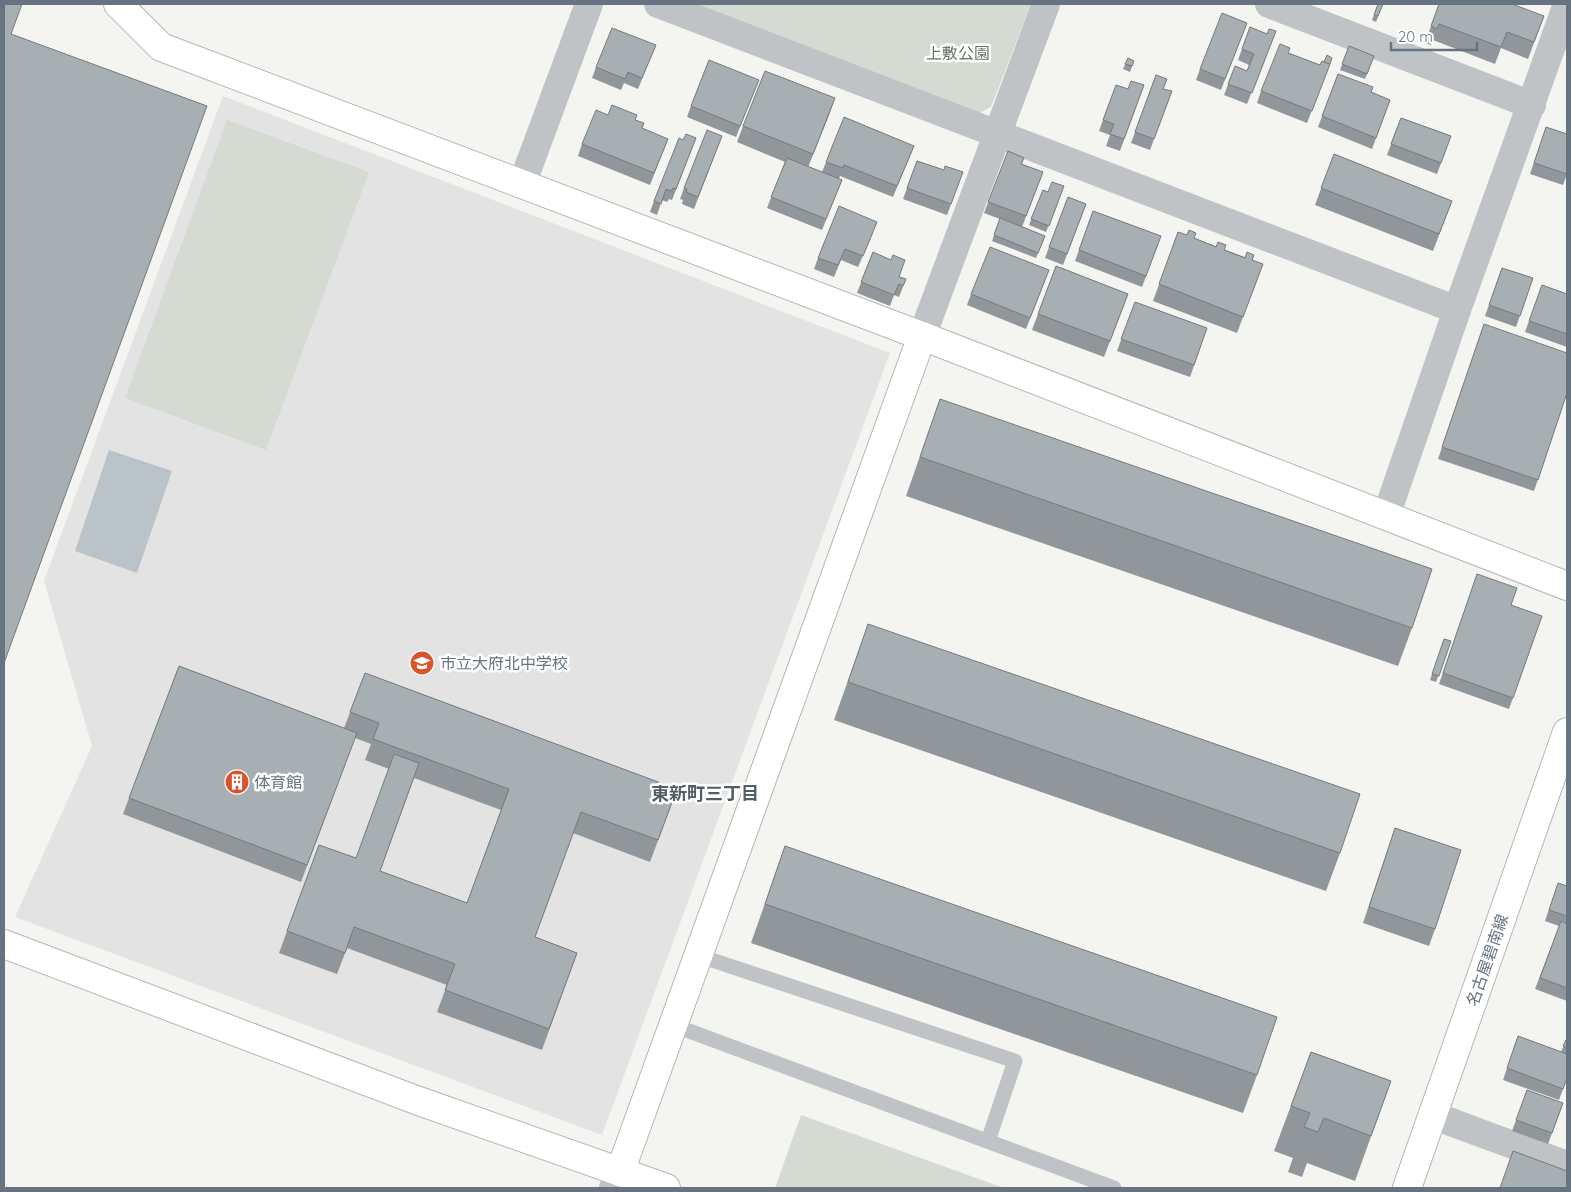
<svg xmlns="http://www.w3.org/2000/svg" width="1571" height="1192" viewBox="0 0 1571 1192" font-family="Quicksand,'Noto Sans JP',sans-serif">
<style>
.built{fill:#e2e3e2}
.green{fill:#d5dbd2}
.water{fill:#b9c3c8}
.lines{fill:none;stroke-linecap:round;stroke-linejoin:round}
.secondary-casing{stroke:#b2b7ba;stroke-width:30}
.primary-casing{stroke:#b3b7ba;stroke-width:30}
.lane{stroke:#bfc3c6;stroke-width:15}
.street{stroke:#bfc3c6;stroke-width:28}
.secondary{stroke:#fff;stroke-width:28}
.primary{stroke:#fff;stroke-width:28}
.wall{fill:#90969a;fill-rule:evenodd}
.shaded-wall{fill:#757a7d}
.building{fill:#a7afb3;stroke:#757a7d}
.labels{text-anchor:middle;stroke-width:5;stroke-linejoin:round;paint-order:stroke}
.park-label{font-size:16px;fill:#677863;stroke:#fff}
.poi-label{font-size:16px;fill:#657480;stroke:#fff;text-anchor:start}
.street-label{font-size:16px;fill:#657480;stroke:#fff}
.neighbourhood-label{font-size:18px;font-weight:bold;fill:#525d66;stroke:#fff}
</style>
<rect width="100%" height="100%" fill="#f4f4f1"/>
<!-- built -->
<polygon class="built" points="223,96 890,353 602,1135 15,917 92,746 44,581"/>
<!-- green -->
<g class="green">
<polygon points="694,4 1031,4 991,107 979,113"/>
<polygon points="227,120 369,172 266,450 125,398"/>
<polygon points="801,1115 1004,1188 775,1188"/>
</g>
<!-- water -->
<polygon class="water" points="109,450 172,471 137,573 75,551"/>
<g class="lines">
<defs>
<g id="secondary">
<polyline points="118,4 161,47 922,336 1567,586"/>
<polyline points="4,944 416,1100 666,1188"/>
<polyline points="620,1172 922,336"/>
</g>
<polyline id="primary" points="1407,1188 1567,732"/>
</defs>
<!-- secondary casing -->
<use href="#secondary" class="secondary-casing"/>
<!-- primary casing -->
<use href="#primary" class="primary-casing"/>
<!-- lane -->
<g class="lane">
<polyline points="697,955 1015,1061 988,1141"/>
<polyline points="673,1025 1114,1188"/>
</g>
<!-- street -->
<g class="street">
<polyline points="658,4 1457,310"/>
<polyline points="1269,4 1532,105"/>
<polyline points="522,184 589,4"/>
<polyline points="922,336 1046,4"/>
<polyline points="1386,516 1457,310 1567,4"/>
<polyline points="1432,1115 1567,1165"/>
<polyline points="613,1188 620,1172"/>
</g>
<!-- secondary -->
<use href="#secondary" class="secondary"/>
<!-- primary -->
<use href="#primary" class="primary"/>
</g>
<!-- wall -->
<g class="wall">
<polygon points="1378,4 1383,4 1376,22 1372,20"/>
<polygon points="1439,4 1544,16 1528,59 1501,48 1495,64 1433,40 1431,45 1425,43"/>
<polygon points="1247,23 1221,90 1196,80 1200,69"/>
<polygon points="1250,27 1267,34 1276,31 1247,104 1224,95 1235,66 1247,71 1249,65 1238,60"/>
<polygon points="656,45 638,89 624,83 621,90 592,78 596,67"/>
<polygon points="1349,46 1374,56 1365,79 1340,70"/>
<polygon points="1289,53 1320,65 1332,58 1307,123 1257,103 1261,91"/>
<polygon points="1128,58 1134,61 1130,72 1123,69"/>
<polygon points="1338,74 1371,92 1390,100 1372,149 1318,127"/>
<polygon points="1156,75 1163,89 1172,91 1150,150 1131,143"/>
<polygon points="1116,85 1128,89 1144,85 1120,151 1106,146 1110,135 1099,131"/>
<polygon points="754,92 736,137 687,117 691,106"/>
<polygon points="835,98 808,167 822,172 826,162 914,146 893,197 840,176 839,179 842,180 822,230 767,208 785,162 737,142 743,126"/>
<polygon points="608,115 635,120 642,129 668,139 650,185 578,156 582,144"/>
<polygon points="1401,118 1451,136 1437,174 1387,155"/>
<polygon points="1546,127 1567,174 1563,185 1530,174"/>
<polygon points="722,136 694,209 682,204 683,200 680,199 684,188"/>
<polygon points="696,138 672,200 669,199 667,202 662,200 657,215 650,212 654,201 683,140"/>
<polygon points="1008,151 1024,158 1022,164 1043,172 1022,227 1045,236 1036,258 992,241 1000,219 984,213"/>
<polygon points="1334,154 1452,201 1433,251 1315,205"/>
<polygon points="917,161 944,170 963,172 947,215 903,199"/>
<polygon points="1064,186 1046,232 1029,225 1043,190 1048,192"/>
<polygon points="1068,197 1086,204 1063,265 1045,258"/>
<polygon points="1093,211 1161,236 1142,287 1075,261"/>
<polygon points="1178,232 1263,264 1237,333 1153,301"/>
<polygon points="873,233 858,267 841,260 834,277 814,269 818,258"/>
<polygon points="873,252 899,277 906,279 899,297 894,295 890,306 857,293"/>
<polygon points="1056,266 1128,294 1104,357 1032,330"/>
<polygon points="1502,268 1533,278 1516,327 1485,316"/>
<polygon points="1045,281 1026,329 967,305 971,294"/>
<polygon points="1542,285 1567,294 1567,347 1525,332"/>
<polygon points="1135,302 1207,328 1190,377 1117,351"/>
<polygon points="1484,324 1567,393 1534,491 1438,459"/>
<polygon points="940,399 1412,628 1398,666 906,496"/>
<polygon points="1477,574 1511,605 1542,616 1509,709 1439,684"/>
<polygon points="868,624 1340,853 1326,891 834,720"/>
<polygon points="1444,639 1451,641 1436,682 1430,680"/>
<path d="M179,666L344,728L365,673L677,789L650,862L573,833L535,937L577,953L542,1050L437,1012L447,985L347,948L337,974L279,953L319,845L356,858L389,769L365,760L371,744L355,738L301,882L123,814ZM414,778L501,810L467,903L380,871Z"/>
<polygon points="1395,828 1435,929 1429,946 1363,923"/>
<polygon points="785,846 1257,1075 1243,1113 751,943"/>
<polygon points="1567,881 1567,1001 1535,989 1559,926 1545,921 1558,883 1566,886"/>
<polygon points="1518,1036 1561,1052 1567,1038 1567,1078 1559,1100 1503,1080"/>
<polygon points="1311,1052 1391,1081 1355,1181 1307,1163 1302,1177 1288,1172 1293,1158 1274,1151"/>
<polygon points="1527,1090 1563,1103 1548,1144 1512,1131"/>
</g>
<!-- shaded-wall -->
<polygon class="shaded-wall" points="835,98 829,115 807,170 813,154"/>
<!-- building -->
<g class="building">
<polygon points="4,4 22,4 11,34 207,106 4,663"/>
<polygon points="1378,4 1383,4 1378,16 1374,15"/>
<polygon points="1439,4 1512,4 1544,16 1534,42 1507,32 1501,47 1439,24 1437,29 1431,26"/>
<polygon points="1222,13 1247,23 1225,79 1200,69"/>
<polygon points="1250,27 1267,34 1269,29 1276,31 1252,93 1228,84 1235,66 1247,71 1254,54 1242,49"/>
<polygon points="612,28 656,45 642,78 628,72 625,79 596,67"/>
<polygon points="1280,44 1290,48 1288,53 1320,65 1322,61 1330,64 1312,111 1261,91"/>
<polygon points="1349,46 1374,56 1367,74 1342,64"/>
<polygon points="1327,55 1332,58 1330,64 1324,62"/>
<polygon points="1128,58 1134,61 1132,66 1125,64"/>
<polygon points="709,60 759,80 740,126 691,106"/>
<polygon points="765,71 835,98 813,154 743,126"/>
<polygon points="1338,74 1373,87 1371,92 1390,100 1376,138 1322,116"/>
<polygon points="1156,75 1167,79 1163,89 1172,91 1154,139 1135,132"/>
<polygon points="1131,81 1144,85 1124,139 1110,134 1114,124 1103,120 1116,85 1128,89"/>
<polygon points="612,105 637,115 635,120 644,123 642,128 668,139 654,173 582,144 596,110 608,115"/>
<polygon points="844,117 914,146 897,186 844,165 843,168 826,162"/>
<polygon points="1401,118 1451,136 1441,163 1391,144"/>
<polygon points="1546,127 1567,134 1567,174 1534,163"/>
<polygon points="707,130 722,136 698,197 686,192 687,189 684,188"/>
<polygon points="686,134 696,138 676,189 673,188 671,191 666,189 661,204 654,201 679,138 683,140"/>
<polygon points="1008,151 1024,158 1021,164 1043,172 1026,216 988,202"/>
<polygon points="1334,154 1452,201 1439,234 1321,188"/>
<polygon points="787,158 842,180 826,219 771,197"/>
<polygon points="917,161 944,170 945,166 963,172 951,204 907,188"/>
<polygon points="1052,182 1064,186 1049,226 1031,219 1043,190 1048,192"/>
<polygon points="1068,197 1086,204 1067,254 1049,247"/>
<polygon points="839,206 877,222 863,256 845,249 838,265 818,258"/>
<polygon points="1093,211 1161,236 1146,276 1079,250"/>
<polygon points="1000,218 1045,236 1038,253 994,235"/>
<polygon points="1189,230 1196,233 1194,238 1216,247 1218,242 1226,245 1224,250 1245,258 1247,252 1254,255 1252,260 1263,264 1243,317 1159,284 1178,232 1187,235"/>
<polygon points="990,247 1049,270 1030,318 971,294"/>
<polygon points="873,252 891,260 893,255 905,260 899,277 906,279 903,286 899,284 894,295 861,282"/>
<polygon points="1056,266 1128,294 1110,341 1038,314"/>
<polygon points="1502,268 1533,278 1520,316 1489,305"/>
<polygon points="1542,285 1567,294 1567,334 1529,321"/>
<polygon points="1135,302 1207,328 1194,365 1121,339"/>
<polygon points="1484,324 1567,353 1567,393 1538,480 1442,447"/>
<polygon points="940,399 1432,569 1412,628 920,457"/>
<polygon points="1477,574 1517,588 1511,605 1542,616 1513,698 1443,673"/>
<polygon points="868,624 1360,794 1340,853 848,682"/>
<polygon points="1444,639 1451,641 1439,676 1432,674"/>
<polygon points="179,666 357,733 307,865 129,798"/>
<polygon points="365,673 677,789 658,840 581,812 535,937 577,953 549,1029 445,990 455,964 354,927 345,953 287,931 319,845 356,858 394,754 419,763 380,871 467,903 509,789 373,739 379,723 350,712"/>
<polygon points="1395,828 1461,850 1435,929 1369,907"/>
<polygon points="785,846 1277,1017 1257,1075 765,904"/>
<polygon points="1558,883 1567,886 1567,916 1549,910"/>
<polygon points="1561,921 1567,924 1567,988 1540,978"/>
<polygon points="1518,1036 1567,1054 1567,1078 1563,1089 1507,1068"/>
<polygon points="1567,1038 1567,1048 1563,1046"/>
<polygon points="1311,1052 1391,1081 1371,1136 1324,1118 1318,1132 1304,1127 1310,1113 1291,1106"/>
<polygon points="1527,1090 1563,1103 1552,1133 1516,1120"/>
<polygon points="1513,1151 1567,1171 1567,1188 1500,1188"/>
</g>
<!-- icons -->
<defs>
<symbol id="school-disc" viewBox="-11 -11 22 22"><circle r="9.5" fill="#da542b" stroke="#fff"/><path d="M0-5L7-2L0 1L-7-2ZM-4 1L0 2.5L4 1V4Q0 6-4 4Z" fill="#fff"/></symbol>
<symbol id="building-disc" viewBox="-11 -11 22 22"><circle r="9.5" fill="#da542b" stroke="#fff"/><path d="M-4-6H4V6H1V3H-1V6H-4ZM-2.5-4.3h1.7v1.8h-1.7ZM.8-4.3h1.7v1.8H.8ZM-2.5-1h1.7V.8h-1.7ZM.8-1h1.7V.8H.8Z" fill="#fff"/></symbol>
</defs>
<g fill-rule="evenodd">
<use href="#school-disc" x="408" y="649" width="28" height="28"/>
<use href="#building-disc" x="223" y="768" width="28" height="28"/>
</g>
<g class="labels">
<!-- park labels -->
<g class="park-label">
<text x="958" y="59">上敷公園</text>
</g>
<!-- poi labels -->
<g class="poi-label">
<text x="440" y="669">市立大府北中学校</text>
<text x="254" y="788">体育館</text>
</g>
<!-- street labels -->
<g class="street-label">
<text transform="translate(1487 960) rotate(-71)" y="6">名古屋碧南線</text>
</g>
<!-- neighbourhood labels -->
<g class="neighbourhood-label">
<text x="705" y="800">東新町三丁目</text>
</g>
</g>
<!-- border -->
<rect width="1571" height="1192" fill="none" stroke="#657480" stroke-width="10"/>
<!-- scale -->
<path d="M1391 42v8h86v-8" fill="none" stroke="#657480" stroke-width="2.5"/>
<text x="1398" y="42" font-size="15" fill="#657480" stroke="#ffffff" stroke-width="4" paint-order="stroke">20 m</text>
</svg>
